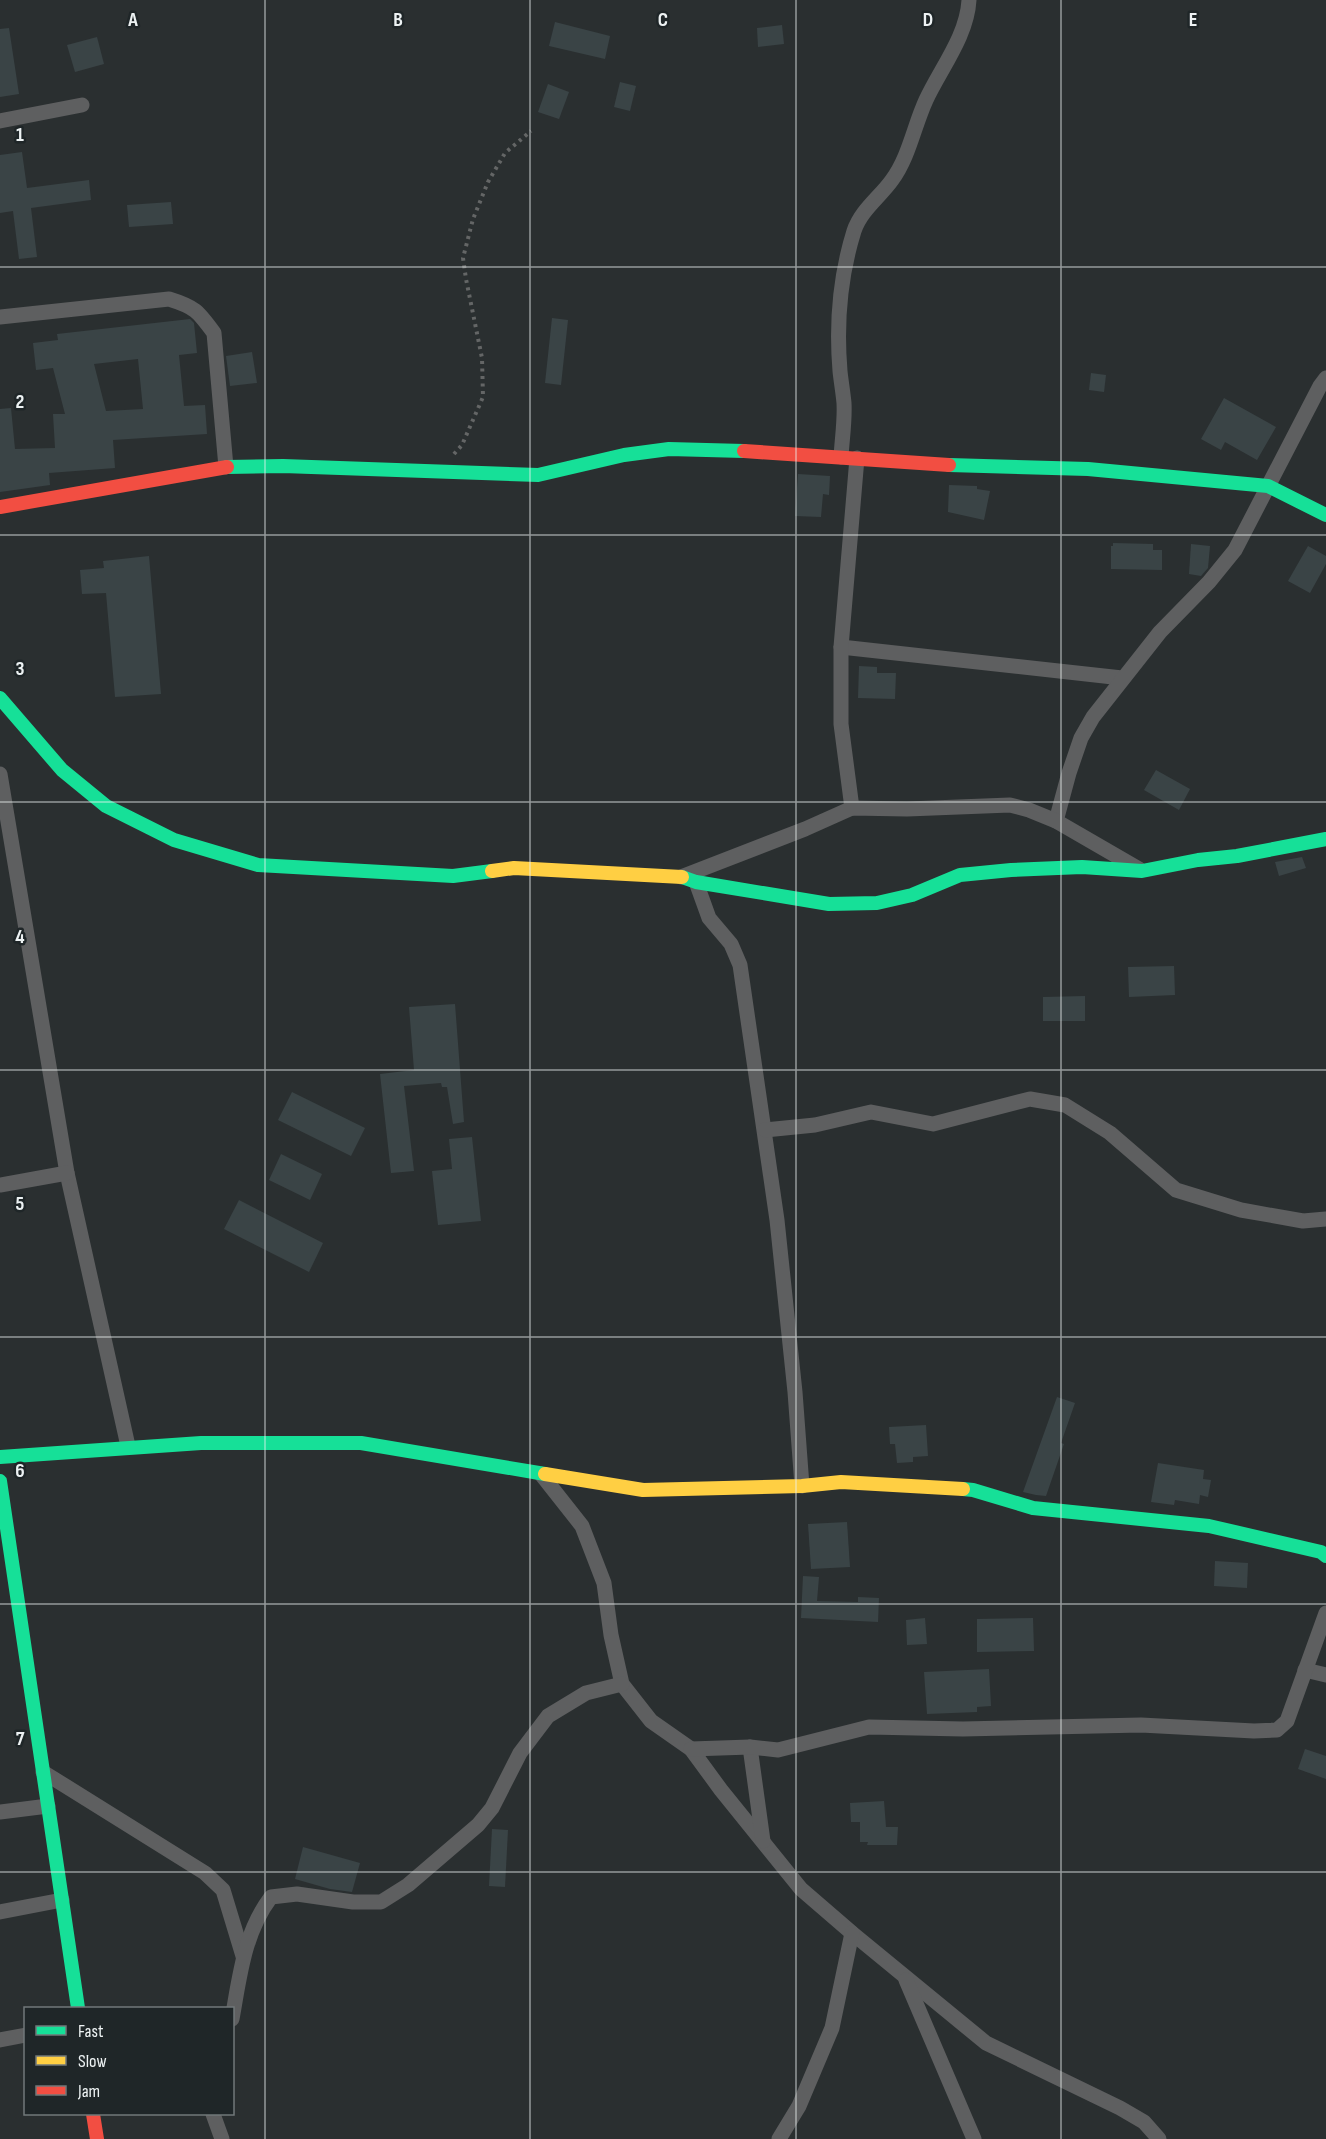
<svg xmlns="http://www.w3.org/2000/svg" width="1326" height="2139" viewBox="0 0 1326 2139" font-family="'Sofia Sans Condensed',sans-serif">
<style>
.building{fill:#3a4446;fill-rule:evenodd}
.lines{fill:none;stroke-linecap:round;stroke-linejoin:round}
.path{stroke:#646666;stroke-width:4;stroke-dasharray:3 4.5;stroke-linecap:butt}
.street{stroke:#5e5f60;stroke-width:15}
.fast{stroke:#16e098;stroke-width:14}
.slow{stroke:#ffcf43;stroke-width:14}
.jam{stroke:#f24e42;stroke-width:14}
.grid{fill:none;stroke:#edf2f3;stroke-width:1.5;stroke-opacity:0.55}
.grid-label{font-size:20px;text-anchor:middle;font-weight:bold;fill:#edf2f3;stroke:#1f2628;stroke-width:5;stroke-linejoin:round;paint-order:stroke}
</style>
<rect width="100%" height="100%" fill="#2a2f30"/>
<!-- building -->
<g class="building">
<polygon points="555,22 610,36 605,59 549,46"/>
<polygon points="782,25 784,44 758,47 757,28"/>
<polygon points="9,28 19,94 0,97 0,29"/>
<polygon points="97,37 104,64 75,72 67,45"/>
<polygon points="620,82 636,86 630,111 614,107"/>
<polygon points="548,84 569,92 559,119 538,112"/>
<polygon points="22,152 27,188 89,180 91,200 31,208 37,257 19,259 13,211 0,213 0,155"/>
<polygon points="171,202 173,224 129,227 127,205"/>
<polygon points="552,318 568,320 561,385 545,383"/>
<path d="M190,319L194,323L197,353L179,355L184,406L205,405L207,434L113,440L115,468L49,473L50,485L0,492V409L11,408L15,449L55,448L53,414H65L53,368L36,370L33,343L58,340L57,334ZM138,359L143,409L106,411L94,364Z"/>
<polygon points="252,352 257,383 230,386 226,356"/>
<polygon points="1091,373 1106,375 1104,392 1089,390"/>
<polygon points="1224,398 1276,427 1257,460 1225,442 1221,450 1201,439"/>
<polygon points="798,474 830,476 829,495 823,494 821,517 795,516"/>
<polygon points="949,485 977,486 977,489 990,491 984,520 948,512"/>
<polygon points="1113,543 1153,544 1153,550 1162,550 1162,570 1111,569 1111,546 1113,546"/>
<polygon points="1191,544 1210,546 1208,568 1201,576 1189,574"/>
<polygon points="1308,546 1326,556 1326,564 1310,593 1288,581"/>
<polygon points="149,556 161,694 115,697 106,593 82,594 80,570 104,568 103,561"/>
<polygon points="859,666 877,667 877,673 896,673 895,699 858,698"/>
<polygon points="1156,770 1190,789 1179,810 1144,790"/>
<polygon points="1302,857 1306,868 1279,876 1275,862"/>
<polygon points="1174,966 1175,995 1129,997 1128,967"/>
<polygon points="1085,996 1085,1021 1043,1021 1043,997"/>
<polygon points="455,1004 464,1122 453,1124 447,1087 442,1087 441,1083 404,1086 414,1171 391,1173 380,1074 414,1070 409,1007"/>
<polygon points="292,1092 365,1128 351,1156 278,1120"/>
<polygon points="472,1137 481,1221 438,1225 432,1171 452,1169 449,1139"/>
<polygon points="281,1154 322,1174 310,1200 269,1180"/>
<polygon points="239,1200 323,1243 309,1272 224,1229"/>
<polygon points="1057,1397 1075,1403 1061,1443 1064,1444 1046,1496 1036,1495 1023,1492"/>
<polygon points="926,1425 928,1456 913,1457 913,1462 897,1463 895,1444 890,1444 889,1427"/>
<polygon points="1158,1463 1204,1470 1203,1479 1211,1480 1208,1497 1200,1495 1199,1504 1175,1500 1174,1505 1151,1502"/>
<polygon points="847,1522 850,1567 811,1569 808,1524"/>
<polygon points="1215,1561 1248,1563 1247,1588 1214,1586"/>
<polygon points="803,1576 819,1577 817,1601 858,1602 858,1597 879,1598 878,1622 801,1618"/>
<polygon points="925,1618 927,1644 907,1645 906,1620"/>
<polygon points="1033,1618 1034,1651 977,1652 977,1619"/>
<polygon points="989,1669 991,1706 977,1707 977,1712 927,1714 924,1672"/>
<polygon points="1305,1749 1326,1756 1326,1779 1298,1769"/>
<polygon points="884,1801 886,1827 898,1827 897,1845 867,1845 868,1842 860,1842 860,1822 851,1822 850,1803"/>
<polygon points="492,1829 508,1830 505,1887 489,1886"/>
<polygon points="303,1847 360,1863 352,1892 330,1889 295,1879"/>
</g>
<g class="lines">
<!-- path -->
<polyline class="path" points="454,454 462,445 483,397 482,358 466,279 463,258 473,219 488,182 505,153 531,131"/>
<!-- street -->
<g class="street">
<polyline points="0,121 82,105"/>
<path d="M0,317L169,299C195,307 198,311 214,333L226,467"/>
<path d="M841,457C842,439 845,421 844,403C843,392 841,381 840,371C836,323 840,276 854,231C861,210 880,197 892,180C909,157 914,126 926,100C941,68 967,36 969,0"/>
<polyline points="841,647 1122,678"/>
<polyline points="0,774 67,1173 128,1446"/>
<polyline points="852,808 841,724 841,647 857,458"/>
<polyline points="1056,821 1069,773 1081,738 1093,717 1160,632 1209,582 1235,550 1320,386 1326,378"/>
<polyline points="681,877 805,829 852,808 907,809 1010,805 1029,810 1056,821 1139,869"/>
<polyline points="696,882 709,918 731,944 740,965 777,1220 795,1392 802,1486"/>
<polyline points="765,1130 815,1125 871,1112 933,1124 1030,1099 1065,1105 1110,1133 1176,1190 1241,1210 1303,1221 1326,1219"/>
<polyline points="0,1185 67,1173"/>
<polyline points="541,1474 582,1526 604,1583 611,1635 622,1684 651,1721 691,1749 721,1790 801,1889 852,1933 986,2043 1120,2108 1144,2122 1159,2139"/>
<polyline points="1305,1670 1326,1675"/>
<polyline points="750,1747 763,1841"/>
<polyline points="691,1749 750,1747 778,1750 869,1727 963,1729 1141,1725 1254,1731 1277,1730 1287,1721 1326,1613"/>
<polyline points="43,1772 205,1873 223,1890 243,1956"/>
<polyline points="0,1812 48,1806"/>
<polyline points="0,1912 62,1900"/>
<polyline points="906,1980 974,2139"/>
<path d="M232,2019C240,1975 244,1933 271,1897L297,1894L353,1902H381L408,1885L478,1825L492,1808L520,1753L548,1716L586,1693L622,1684"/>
<polyline points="0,2040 26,2035"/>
<polyline points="213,2114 222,2139"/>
<polyline points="779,2139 799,2106 832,2028 852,1933"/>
</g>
<!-- fast -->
<g class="fast">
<polyline points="949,465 1088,469 1268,486 1326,515"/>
<polyline points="227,467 283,466 538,475 624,455 669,449 744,451"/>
<polyline points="0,698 62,770 106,806 174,840 258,865 453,876 492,871"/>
<polyline points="682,877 696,882 829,904 877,903 912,895 960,875 1011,870 1082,867 1142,871 1198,860 1237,856 1326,839"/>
<polyline points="0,1457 201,1443 361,1443 545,1474"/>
<polyline points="0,1481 78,2008"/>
<polyline points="963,1489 973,1490 1033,1508 1209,1526 1321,1552 1326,1556"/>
</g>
<!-- slow -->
<g class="slow">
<polyline points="492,871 514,868 682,877"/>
<polyline points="545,1474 643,1490 802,1486 841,1482 963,1489"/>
</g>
<!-- jam -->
<g class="jam">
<polyline points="744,451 949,465"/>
<polyline points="0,507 227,467"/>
<polyline points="93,2114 97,2139"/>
</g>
</g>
<!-- grid -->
<path class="grid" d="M265,0V2139M530,0V2139M796,0V2139M1061,0V2139M0,267H1326M0,535H1326M0,802H1326M0,1070H1326M0,1337H1326M0,1604H1326M0,1872H1326"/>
<g class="grid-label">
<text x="133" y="26">A</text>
<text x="398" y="26">B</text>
<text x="663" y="26">C</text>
<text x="928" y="26">D</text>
<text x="1193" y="26">E</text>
<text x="20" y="141">1</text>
<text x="20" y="408">2</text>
<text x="20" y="675">3</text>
<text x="20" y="943">4</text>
<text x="20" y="1210">5</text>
<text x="20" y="1477">6</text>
<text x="20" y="1745">7</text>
</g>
<!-- legend -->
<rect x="24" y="2007" width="210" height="108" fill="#1f2628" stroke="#717879" stroke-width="1.5"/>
<rect x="36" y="2026" width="30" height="9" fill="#16e098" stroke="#717879" stroke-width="1.5"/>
<text x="78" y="2037" font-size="18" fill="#edf2f3">Fast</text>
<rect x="36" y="2056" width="30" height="9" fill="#ffcf43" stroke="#717879" stroke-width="1.5"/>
<text x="78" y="2067" font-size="18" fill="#edf2f3">Slow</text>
<rect x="36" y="2086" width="30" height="9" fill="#f24e42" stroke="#717879" stroke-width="1.5"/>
<text x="78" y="2097" font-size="18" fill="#edf2f3">Jam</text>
</svg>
